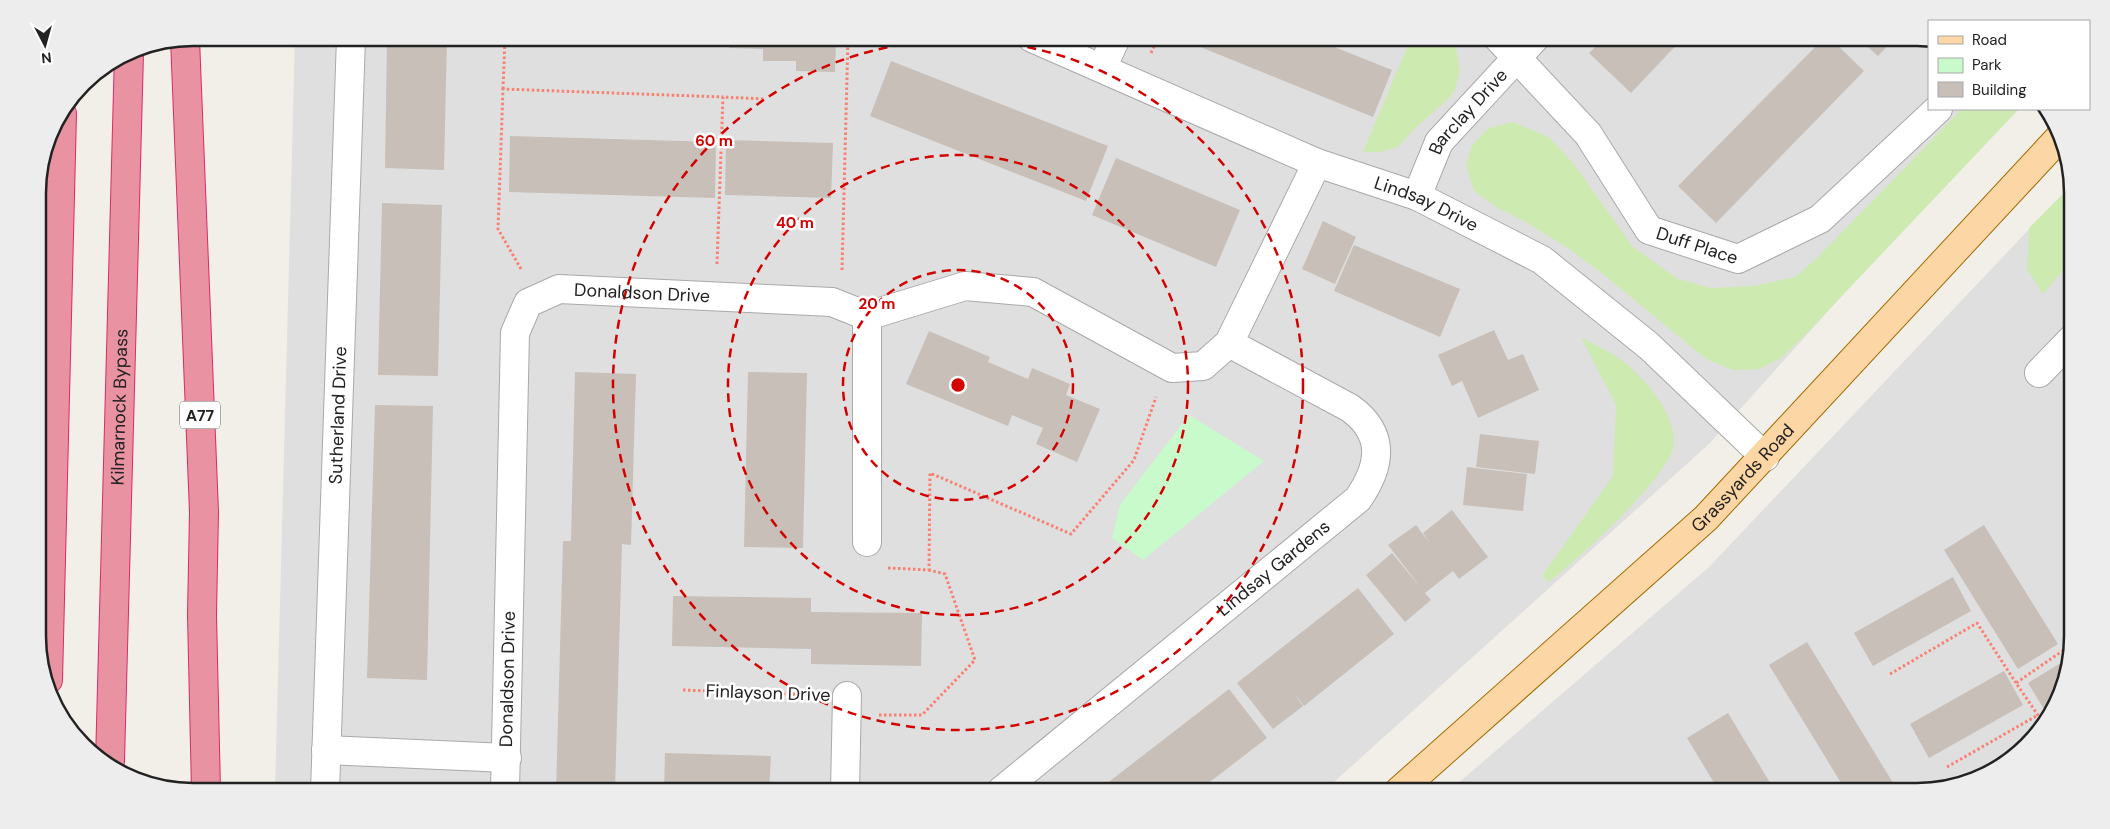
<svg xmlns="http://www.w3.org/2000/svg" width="2110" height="829" viewBox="0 0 2110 829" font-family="'DM Sans',sans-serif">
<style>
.residential{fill:#e0dfdf}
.grass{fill:#cdebb0}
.park{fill:#c8facc}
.building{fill:#c7bfb8}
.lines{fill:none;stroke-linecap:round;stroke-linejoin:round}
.minor-casing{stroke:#a9a9a9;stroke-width:30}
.major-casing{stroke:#a06b00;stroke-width:30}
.highway-casing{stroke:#dc2a67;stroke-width:30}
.path{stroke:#fa8072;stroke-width:3;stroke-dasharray:2.5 2.5;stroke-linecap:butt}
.minor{stroke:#fff;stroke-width:28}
.major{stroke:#fcd6a4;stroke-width:28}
.highway{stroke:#e892a2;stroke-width:28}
.ring{fill:none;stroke:#d40000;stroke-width:2.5;stroke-dasharray:9 6}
.labels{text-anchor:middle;stroke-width:5;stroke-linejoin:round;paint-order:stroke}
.shield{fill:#fff;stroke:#646464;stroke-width:1}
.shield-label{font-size:16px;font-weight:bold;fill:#222}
.street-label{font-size:18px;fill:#222;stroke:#fff}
.rim{fill:none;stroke:#222;stroke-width:2.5}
.centre{fill:#d40000;stroke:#fff;stroke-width:2.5}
.ring-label{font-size:15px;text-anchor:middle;font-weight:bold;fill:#d40000;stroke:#fff;stroke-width:5;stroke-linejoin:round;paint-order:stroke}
</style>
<rect width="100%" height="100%" fill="#f2efe9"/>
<!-- residential -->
<g class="residential">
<polygon points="295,38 1916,38 1929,40 1929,109 2009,109 1709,444 1324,791 275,791"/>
<polygon points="2071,185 2072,635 2064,686 2040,730 2011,759 1967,783 1926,791 1449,791 1709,567"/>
</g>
<!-- grass -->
<g class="grass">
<polygon points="1411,38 1433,38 1456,47 1460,72 1455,90 1447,100 1416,127 1398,147 1379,152 1363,152"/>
<polygon points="1962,109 2019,109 1805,335 1781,358 1759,369 1733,370 1706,359 1603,274 1568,248 1524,221 1498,208 1474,191 1466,165 1472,145 1489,128 1513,122 1549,137 1573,163 1633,247 1678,279 1711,288 1754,286 1795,277 1817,258"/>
<polygon points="2071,186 2071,261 2043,294 2027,269 2029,228"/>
<path d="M1581,337C1595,345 1611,352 1624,362C1645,378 1680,419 1673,448C1666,480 1577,560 1549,582L1542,576L1613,476L1616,405Z"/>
</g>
<!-- park -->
<polygon class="park" points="1189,415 1264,461 1143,560 1112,538 1120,505"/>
<!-- building -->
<g class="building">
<polygon points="387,38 447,38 444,170 385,168"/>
<polygon points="640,38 721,38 721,41"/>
<polygon points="730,38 836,38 835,72 796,71 796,61 763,61 763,49 729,48"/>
<polygon points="1184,38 1312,38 1392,70 1373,117 1183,40"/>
<polygon points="1604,38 1683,38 1631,93 1589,53"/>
<polygon points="1824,38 1830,38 1864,71 1716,223 1678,186"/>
<polygon points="1858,38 1895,38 1878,56"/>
<polygon points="891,61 1108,146 1086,201 870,116"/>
<polygon points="510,136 716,142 715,198 509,192"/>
<polygon points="726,140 833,143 831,198 725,195"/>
<polygon points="1116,158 1240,210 1216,267 1092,215"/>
<polygon points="382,203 442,205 438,376 378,375"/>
<polygon points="1323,221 1356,237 1335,284 1302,269"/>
<polygon points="1354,245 1460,289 1440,337 1334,291"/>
<polygon points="1494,330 1508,360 1523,354 1539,390 1478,418 1462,381 1452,386 1438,355"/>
<polygon points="929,331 990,357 988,362 1028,379 1032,368 1070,384 1066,395 1100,409 1077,462 1036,444 1043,428 1012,415 1008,426 906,384"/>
<polygon points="575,372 636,374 631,545 622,544 615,791 556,791 563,541 571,541"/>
<polygon points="748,372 807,373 803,548 744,547"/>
<polygon points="375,405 433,406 427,680 367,678"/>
<polygon points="1480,434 1539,441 1535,474 1476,467"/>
<polygon points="1467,467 1527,474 1523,511 1463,505"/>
<polygon points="1452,510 1488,557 1459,579 1453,571 1425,593 1431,600 1405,622 1366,575 1392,553 1422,589 1388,545 1416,525 1431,545 1423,533"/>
<polygon points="1984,525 2058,644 2018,669 1944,550"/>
<polygon points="1953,577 1971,611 1873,666 1854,633"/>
<polygon points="1358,588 1394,634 1304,706 1293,692 1303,706 1273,729 1237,683"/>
<polygon points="673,596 811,598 811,612 922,613 921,666 811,664 811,649 672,646"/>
<polygon points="1807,642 1898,791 1846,791 1769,665"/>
<polygon points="2069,658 2064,686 2048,716 2028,683"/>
<polygon points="2004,671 2023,705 1929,758 1910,724"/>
<polygon points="1229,689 1267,738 1198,791 1097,791"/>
<polygon points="1728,713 1775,791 1719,791 1687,738"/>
<polygon points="665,753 771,756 769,791 664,791"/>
</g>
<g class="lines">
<defs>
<g id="minor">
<path id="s1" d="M1032,38L1317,163L1417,196L1542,260L1649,346L1765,457"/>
<path id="s2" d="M1498,38L1588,134L1649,230L1738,259L1820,219L1938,109"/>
<polyline points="1102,68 1116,38"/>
<path id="s3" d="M1417,196L1439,142L1535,38"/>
<polyline points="867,316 965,286 1033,292 1172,368 1203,366 1229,343"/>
<polyline points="867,316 867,542"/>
<polyline points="2039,373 2072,339"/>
<polyline points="326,750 507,758"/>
<path id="s4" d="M325,791L351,38"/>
<path id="s5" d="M505,791L515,333L528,303L559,289L832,302L867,316"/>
<polyline points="845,791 847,696"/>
<path id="s6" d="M1001,791L1358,499C1381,466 1386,434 1350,408L1229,343L1317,163"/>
</g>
<g id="major">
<path id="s7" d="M1399,791L1706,518L2060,137"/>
</g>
<g id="highway">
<polyline points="185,39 204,512 202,615 206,791"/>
<polyline points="48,680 62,114"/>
<path id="s8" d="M110,761L129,53"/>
</g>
</defs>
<!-- minor casing -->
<use href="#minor" class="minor-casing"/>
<!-- major casing -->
<use href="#major" class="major-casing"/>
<!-- highway casing -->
<use href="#highway" class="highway-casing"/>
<!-- path -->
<g class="path">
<polyline points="1443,38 1466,45"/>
<polyline points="1151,53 1158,38"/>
<polyline points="503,89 505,38"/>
<polyline points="717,264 723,97 764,99"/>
<polyline points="521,269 498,229 503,89 723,97"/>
<polyline points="842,270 848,38"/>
<polyline points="888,568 929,570 930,473 1071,534 1134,460 1156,397"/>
<polyline points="1890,674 1977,623 2016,683"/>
<polyline points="683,690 814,695"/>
<polyline points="879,715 922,715 975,660 945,574 929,570"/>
<polyline points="2044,724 2016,683 2071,645"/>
<polyline points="1947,767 2038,715"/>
</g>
<!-- minor -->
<use href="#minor" class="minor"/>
<!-- major -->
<use href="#major" class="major"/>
<!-- highway -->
<use href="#highway" class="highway"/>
</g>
<!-- distance rings -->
<g class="ring">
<circle cx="958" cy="385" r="115"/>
<circle cx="958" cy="385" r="230"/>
<circle cx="958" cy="385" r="345"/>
</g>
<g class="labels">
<!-- shield labels -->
<rect class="shield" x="180" y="401.5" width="40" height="27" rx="4"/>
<g class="shield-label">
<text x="200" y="421">A77</text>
</g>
<!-- street labels -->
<g class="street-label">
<text dy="6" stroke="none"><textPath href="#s3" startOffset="100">Barclay Drive</textPath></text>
<text dy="6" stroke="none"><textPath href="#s1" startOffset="428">Lindsay Drive</textPath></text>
<text dy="6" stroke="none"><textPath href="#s2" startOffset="296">Duff Place</textPath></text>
<text dy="6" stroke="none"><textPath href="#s5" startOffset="608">Donaldson Drive</textPath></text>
<text dy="6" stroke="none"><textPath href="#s8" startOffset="354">Kilmarnock Bypass</textPath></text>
<text dy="6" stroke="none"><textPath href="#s4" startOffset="376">Sutherland Drive</textPath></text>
<text dy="6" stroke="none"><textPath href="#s7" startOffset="465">Grassyards Road</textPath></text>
<text dy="6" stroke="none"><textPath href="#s6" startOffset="352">Lindsay Gardens</textPath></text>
<text dy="6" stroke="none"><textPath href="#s5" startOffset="112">Donaldson Drive</textPath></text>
<text transform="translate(768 693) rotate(2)" y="6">Finlayson Drive</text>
</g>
</g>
<!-- crop -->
<path d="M0 0H2110V829H0ZM193 46H1917A147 147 0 0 1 2064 193V636A147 147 0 0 1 1917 783H193A147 147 0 0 1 46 636V193A147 147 0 0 1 193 46Z" fill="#ededed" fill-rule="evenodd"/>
<path class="rim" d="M193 46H1917A147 147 0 0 1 2064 193V636A147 147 0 0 1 1917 783H193A147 147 0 0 1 46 636V193A147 147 0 0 1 193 46Z"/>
<circle cx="958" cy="385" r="8" class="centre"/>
<g class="ring-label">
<text x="714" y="146">60 m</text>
<text x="795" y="228">40 m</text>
<text x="877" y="309">20 m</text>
</g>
<!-- legend -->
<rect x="1928" y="20" width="162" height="90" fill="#ffffff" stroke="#a7a7a7"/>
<rect x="1938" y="36" width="25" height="8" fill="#fcd6a4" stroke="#a7a7a7"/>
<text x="1972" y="45" font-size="15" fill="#222222">Road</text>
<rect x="1938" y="58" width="25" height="15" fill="#c8facc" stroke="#a7a7a7"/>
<text x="1972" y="70" font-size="15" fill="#222222">Park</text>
<rect x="1938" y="82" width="25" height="15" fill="#c7bfb8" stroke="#a7a7a7"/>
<text x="1972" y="95" font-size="15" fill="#222222">Building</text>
<!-- north arrow -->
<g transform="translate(45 45) rotate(174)" stroke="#ffffff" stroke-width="4" paint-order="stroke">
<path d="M0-4L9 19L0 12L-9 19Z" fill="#222222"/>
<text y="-8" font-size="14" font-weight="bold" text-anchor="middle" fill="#222222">N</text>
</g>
</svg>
